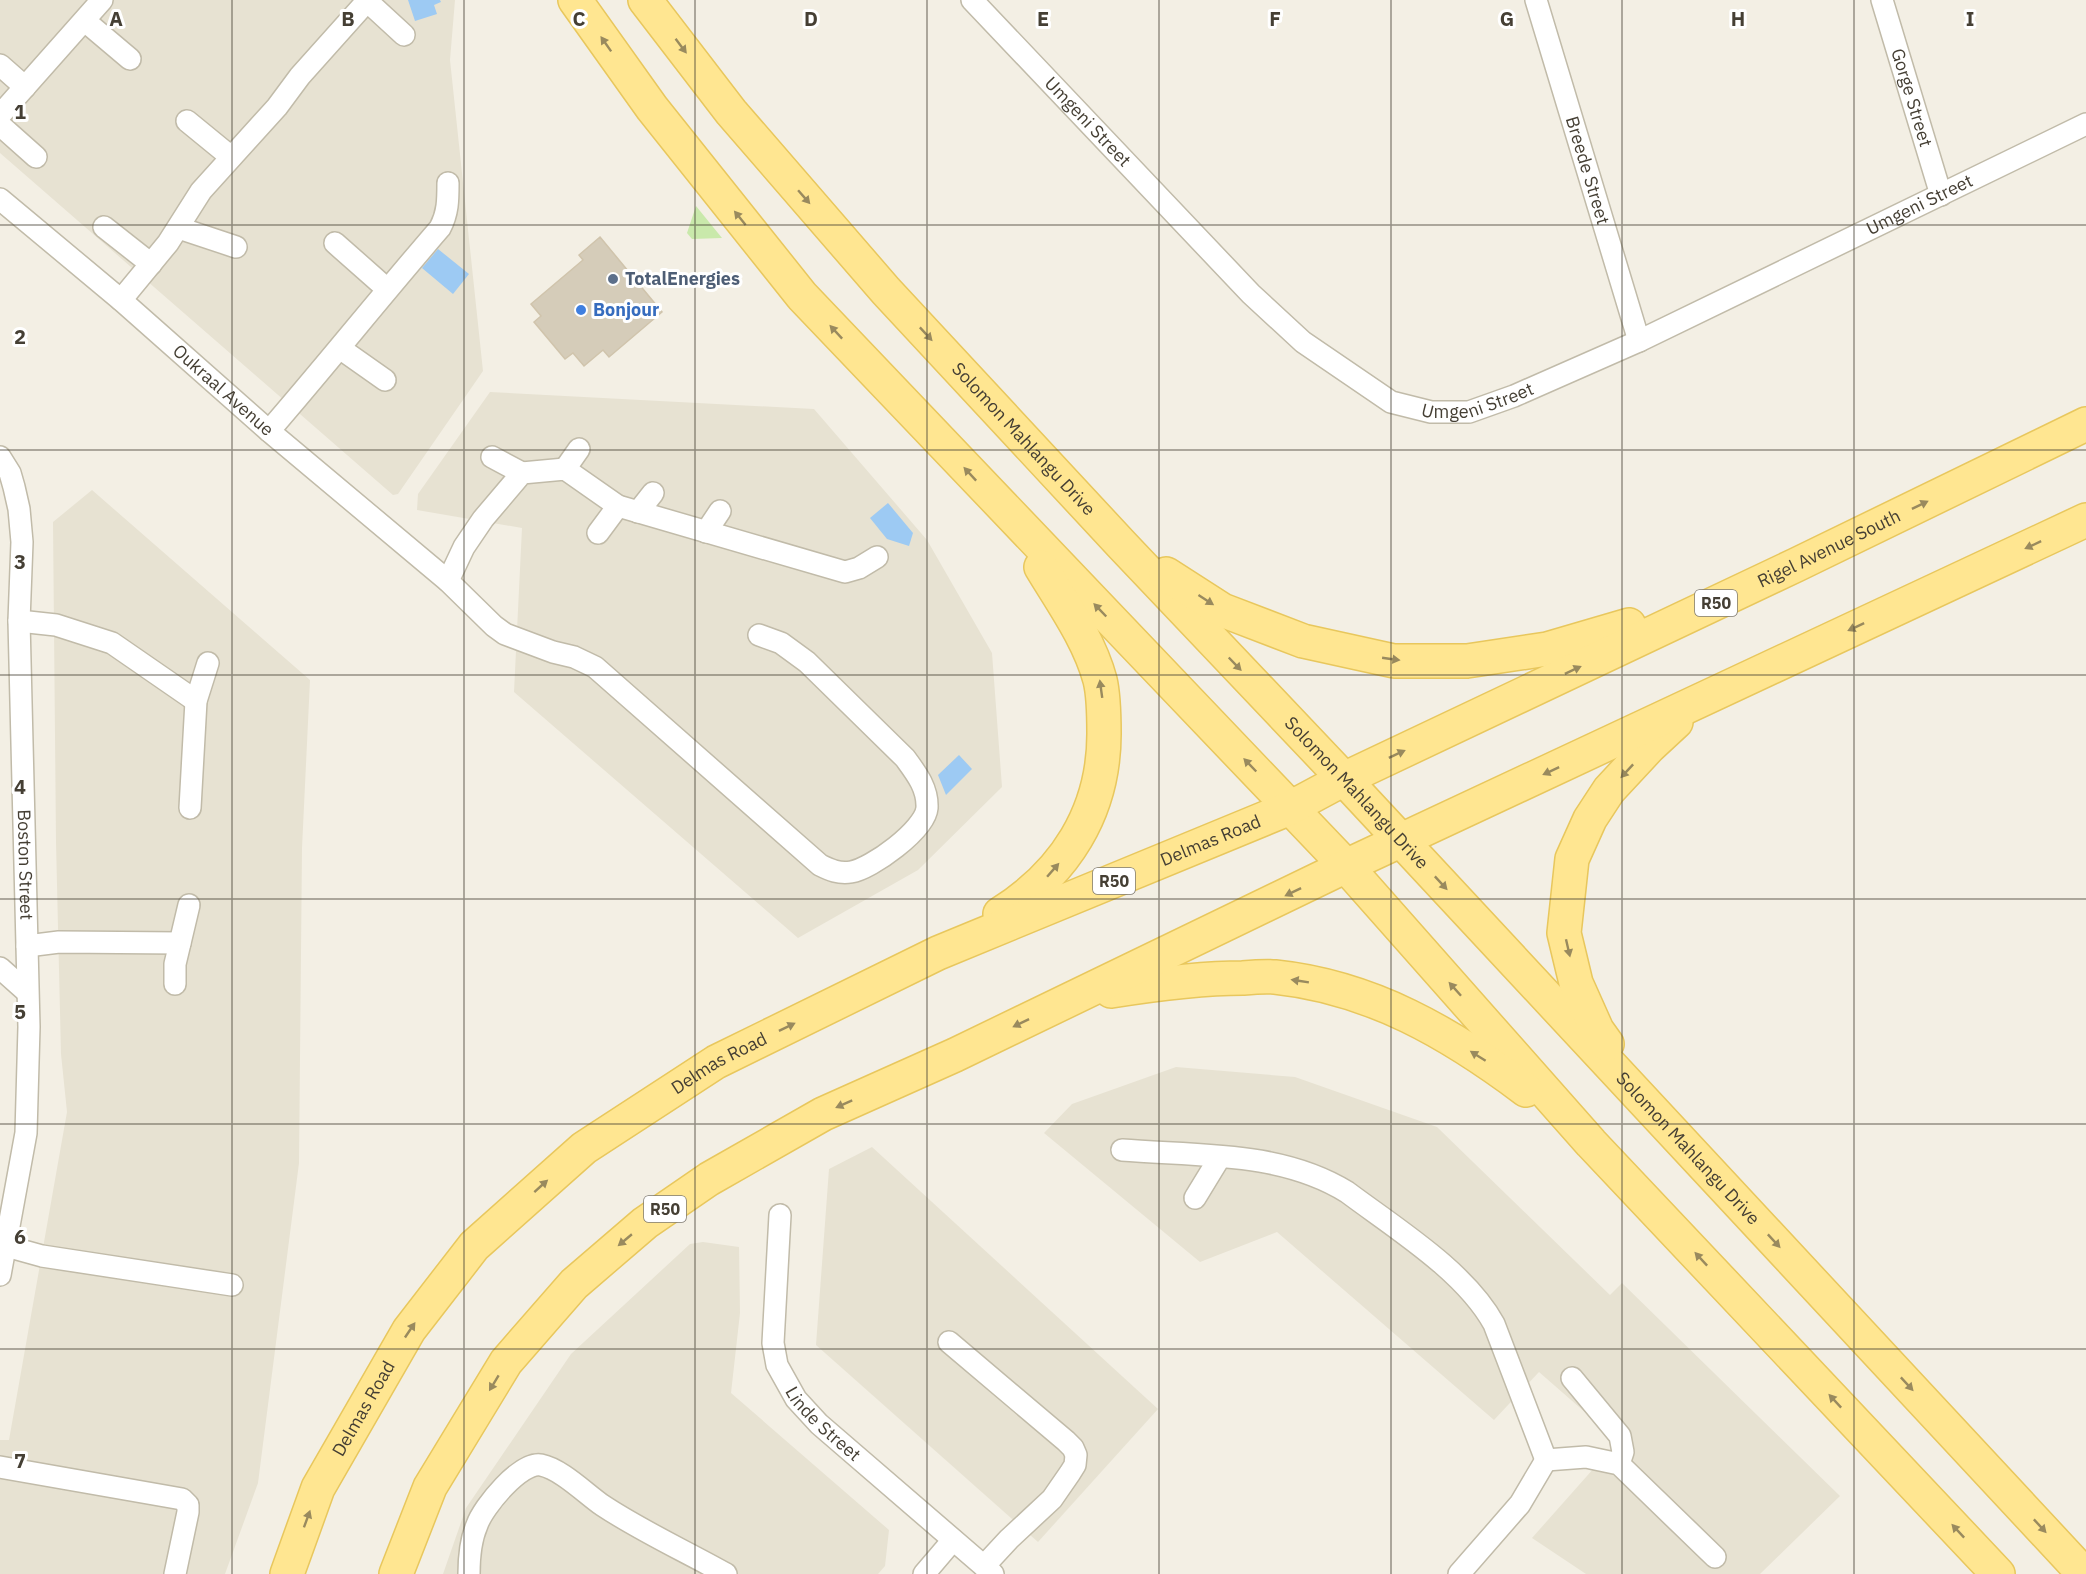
<svg xmlns="http://www.w3.org/2000/svg" width="2086" height="1574" viewBox="0 0 2086 1574" font-family="'IBM Plex Sans',sans-serif">
<style>
.residential{fill:#e7e2d2}
.green{fill:#c9e9ab}
.water{fill:#9dcaf3}
.building{fill:#d5ccb9;stroke:#d0c4ac;stroke-width:1.5}
.lines{fill:none;stroke-linecap:round;stroke-linejoin:round}
.minor-casing{stroke:#c1bba9;stroke-width:24}
.primary-casing{stroke:#e8c75d;stroke-width:36}
.minor{stroke:#fff;stroke-width:21}
.primary{stroke:#ffe691;stroke-width:33}
.oneway{fill:#998a5e}
.grid{fill:none;stroke:#453f34;stroke-width:1.5;stroke-opacity:0.55}
.service-dot{fill:#5c6f8a;stroke:#fff;stroke-width:2}
.shop-dot{fill:#3f7fe0;stroke:#fff;stroke-width:2}
.labels{text-anchor:middle;stroke-width:6;stroke-linejoin:round;paint-order:stroke}
.shield{fill:#fff;stroke:#7d7971;stroke-width:1.5}
.shield-label{font-size:16px;font-weight:bold;fill:#453f34}
.street-label{font-size:18px;fill:#453f34;stroke:#fff}
.service-label{font-size:18px;font-weight:bold;fill:#4e5e75;stroke:#fff;text-anchor:start}
.shop-label{font-size:18px;font-weight:bold;fill:#366cbe;stroke:#fff;text-anchor:start}
.grid-label{font-size:20px;text-anchor:middle;font-weight:bold;fill:#453f34;stroke:#fff;stroke-width:6;stroke-linejoin:round;paint-order:stroke}
</style>
<rect width="100%" height="100%" fill="#f3efe4"/>
<!-- residential -->
<g class="residential">
<polygon points="0,0 455,0 450,60 483,371 398,494 393,495 0,153"/>
<polygon points="490,392 814,409 927,540 992,653 1002,787 918,870 798,938 514,692 522,528 417,510 418,494"/>
<polygon points="92,490 310,680 302,848 299,1163 258,1483 225,1574 0,1574 0,1440 9,1440 67,1112 61,1054 56,842 53,522"/>
<polygon points="1176,1067 1295,1077 1437,1127 1610,1295 1622,1283 1840,1496 1760,1574 1586,1574 1532,1538 1618,1441 1539,1372 1494,1420 1277,1232 1200,1262 1044,1133 1072,1104"/>
<polygon points="872,1147 1158,1409 1038,1542 816,1345 829,1169"/>
<polygon points="703,1242 739,1247 740,1313 731,1393 889,1530 885,1566 878,1574 443,1574 466,1508 571,1354 690,1244"/>
</g>
<!-- green -->
<polygon class="green" points="696,206 722,238 692,239 687,233"/>
<!-- water -->
<g class="water">
<polygon points="408,0 440,0 441,2 434,5 437,14 415,21"/>
<polygon points="438,249 469,274 453,294 422,268"/>
<polygon points="888,503 913,533 909,546 887,539 870,518"/>
<polygon points="959,755 972,769 946,795 938,775"/>
</g>
<!-- building -->
<polygon class="building" points="600,237 662,312 609,357 603,350 584,366 573,353 565,359 534,322 541,316 531,304 583,260 579,255"/>
<g class="lines">
<defs>
<g id="minor">
<path id="s1" d="M972,0L1251,294L1303,342L1391,402L1431,412H1469L1514,396L1639,341L2086,124"/>
<path id="s2" d="M1536,0L1639,341"/>
<path id="s3" d="M1882,0L1941,195"/>
<polyline points="367,1 404,35"/>
<polyline points="85,21 130,59"/>
<polyline points="0,65 25,87"/>
<polyline points="0,115 102,0"/>
<polyline points="187,121 231,157"/>
<polyline points="0,125 36,157"/>
<path id="s4" d="M0,199L121,300L269,431L448,581L494,626L505,634L553,652L574,657L595,667L820,865C830,870 839,874 851,872C871,869 925,830 927,808C928,788 916,773 905,758L807,662L781,643L759,635"/>
<polyline points="104,227 151,264"/>
<polyline points="179,228 236,247"/>
<polyline points="335,243 387,289"/>
<polyline points="121,300 168,243 201,191 277,107 300,76 368,0"/>
<polyline points="341,349 385,380"/>
<path d="M269,431C327,364 382,295 440,228C448,213 448,200 448,183"/>
<path id="s5" d="M0,457L10,473L14,487L19,509L22,542L19,621L29,1027L26,1133L0,1275"/>
<polyline points="492,457 522,473"/>
<polyline points="565,469 579,449"/>
<polyline points="638,512 653,493"/>
<polyline points="706,532 720,511"/>
<polyline points="598,533 618,506"/>
<polyline points="448,581 464,547 483,519 522,473 565,469 618,506 845,572 859,568 877,557"/>
<polyline points="19,621 56,625 112,643 196,701"/>
<polyline points="190,808 196,701 208,663"/>
<polyline points="27,946 59,942 180,943 189,905"/>
<polyline points="0,968 27,992"/>
<polyline points="175,984 175,964 180,943"/>
<path d="M1122,1150C1197,1156 1281,1151 1347,1192C1395,1228 1465,1271 1494,1324L1546,1460"/>
<polyline points="1195,1198 1220,1157"/>
<path id="s6" d="M780,1215L773,1343L777,1365L796,1399L819,1424L993,1574"/>
<polyline points="6,1246 42,1256 232,1285"/>
<polyline points="949,1342 1066,1441 1073,1448 1076,1455 1075,1465 1070,1473 1052,1499 1009,1539 984,1566"/>
<polyline points="1572,1378 1620,1436 1623,1452 1619,1464"/>
<polyline points="1546,1460 1586,1457 1619,1464 1715,1557"/>
<polyline points="0,1467 182,1499 188,1505 188,1512 175,1574"/>
<path d="M469,1574C469,1557 470,1541 477,1525C483,1507 521,1461 541,1465C561,1469 585,1493 602,1505C641,1531 685,1551 726,1574"/>
<polyline points="924,1574 953,1540"/>
<polyline points="1459,1574 1520,1504 1546,1460"/>
</g>
<g id="primary">
<polyline points="575,0 652,108 802,296 1346,866 1591,1143 1998,1574"/>
<path id="s7" d="M645,0L731,112L886,291L1122,545L1344,779L2084,1574"/>
<polyline points="1166,574 1222,610 1303,641 1394,661 1467,661 1547,649 1629,625"/>
<path d="M1000,914C1065,873 1104,812 1104,734C1104,717 1104,696 1100,680C1089,639 1062,602 1041,567"/>
<path d="M1111,991C1155,984 1199,978 1243,978C1254,977 1265,976 1275,977C1371,987 1450,1033 1526,1090"/>
<polyline points="1607,1044 1597,1030 1576,983 1564,933 1572,859 1590,819 1609,790 1649,747 1676,722"/>
<path id="s8" d="M287,1574L318,1488L409,1330L474,1246L584,1148L716,1062L938,953L1290,808L1344,779L1796,565L2086,424"/>
<polyline points="396,1574 430,1487 506,1362 574,1284 645,1223 709,1179 823,1114 955,1055 1346,866 2086,520"/>
</g>
</defs>
<!-- minor casing -->
<use href="#minor" class="minor-casing"/>
<!-- primary casing -->
<use href="#primary" class="primary-casing"/>
<!-- minor -->
<use href="#minor" class="minor"/>
<!-- primary -->
<use href="#primary" class="primary"/>
</g>
<!-- one-way arrows -->
<defs><path id="oneway-solid" d="M-6-.8H1V-3.2L6.5 0L1 3.2V.8H-6Z" transform="scale(1.5)"/></defs>
<g class="oneway">
<use href="#oneway-solid" transform="translate(606 44) rotate(-125)"/>
<use href="#oneway-solid" transform="translate(681 46) rotate(53)"/>
<use href="#oneway-solid" transform="translate(804 197) rotate(49)"/>
<use href="#oneway-solid" transform="translate(740 218) rotate(-129)"/>
<use href="#oneway-solid" transform="translate(836 332) rotate(-133)"/>
<use href="#oneway-solid" transform="translate(926 334) rotate(47)"/>
<use href="#oneway-solid" transform="translate(970 474) rotate(-133)"/>
<use href="#oneway-solid" transform="translate(1920 505) rotate(-26)"/>
<use href="#oneway-solid" transform="translate(2033 545) rotate(155)"/>
<use href="#oneway-solid" transform="translate(1206 600) rotate(33)"/>
<use href="#oneway-solid" transform="translate(1100 610) rotate(-134)"/>
<use href="#oneway-solid" transform="translate(1856 627) rotate(155)"/>
<use href="#oneway-solid" transform="translate(1391 659) rotate(8)"/>
<use href="#oneway-solid" transform="translate(1235 664) rotate(46)"/>
<use href="#oneway-solid" transform="translate(1573 670) rotate(-25)"/>
<use href="#oneway-solid" transform="translate(1101 689) rotate(-98)"/>
<use href="#oneway-solid" transform="translate(1397 754) rotate(-25)"/>
<use href="#oneway-solid" transform="translate(1250 765) rotate(-134)"/>
<use href="#oneway-solid" transform="translate(1551 771) rotate(155)"/>
<use href="#oneway-solid" transform="translate(1627 771) rotate(133)"/>
<use href="#oneway-solid" transform="translate(1053 870) rotate(-49)"/>
<use href="#oneway-solid" transform="translate(1441 883) rotate(47)"/>
<use href="#oneway-solid" transform="translate(1293 892) rotate(154)"/>
<use href="#oneway-solid" transform="translate(1568 948) rotate(77)"/>
<use href="#oneway-solid" transform="translate(1300 981) rotate(-171)"/>
<use href="#oneway-solid" transform="translate(1455 989) rotate(-132)"/>
<use href="#oneway-solid" transform="translate(1021 1023) rotate(154)"/>
<use href="#oneway-solid" transform="translate(787 1027) rotate(-26)"/>
<use href="#oneway-solid" transform="translate(1478 1056) rotate(-148)"/>
<use href="#oneway-solid" transform="translate(844 1104) rotate(156)"/>
<use href="#oneway-solid" transform="translate(541 1186) rotate(-42)"/>
<use href="#oneway-solid" transform="translate(625 1240) rotate(140)"/>
<use href="#oneway-solid" transform="translate(1774 1241) rotate(47)"/>
<use href="#oneway-solid" transform="translate(1701 1259) rotate(-133)"/>
<use href="#oneway-solid" transform="translate(410 1330) rotate(-56)"/>
<use href="#oneway-solid" transform="translate(494 1383) rotate(121)"/>
<use href="#oneway-solid" transform="translate(1907 1384) rotate(47)"/>
<use href="#oneway-solid" transform="translate(1835 1401) rotate(-133)"/>
<use href="#oneway-solid" transform="translate(307 1519) rotate(-70)"/>
<use href="#oneway-solid" transform="translate(2040 1526) rotate(47)"/>
<use href="#oneway-solid" transform="translate(1958 1531) rotate(-133)"/>
</g>
<!-- grid -->
<path class="grid" d="M232,0V1574M464,0V1574M695,0V1574M927,0V1574M1159,0V1574M1391,0V1574M1622,0V1574M1854,0V1574M0,225H2086M0,450H2086M0,675H2086M0,899H2086M0,1124H2086M0,1349H2086"/>
<!-- markers -->
<circle class="service-dot" cx="613" cy="279" r="6"/>
<circle class="shop-dot" cx="581" cy="310" r="6"/>
<g class="labels">
<!-- shield labels -->
<g class="shield">
<rect x="1695" y="590" width="42" height="26" rx="4.5"/>
<rect x="1093" y="868" width="42" height="26" rx="4.5"/>
<rect x="644" y="1196" width="42" height="26" rx="4.5"/>
</g>
<g class="shield-label">
<text x="1716" y="609">R50</text>
<text x="1114" y="887">R50</text>
<text x="665" y="1215">R50</text>
</g>
<!-- street labels -->
<g class="street-label">
<text dy="6" stroke="none"><textPath href="#s3" startOffset="102">Gorge Street</textPath></text>
<text dy="6" stroke="none"><textPath href="#s1" startOffset="168">Umgeni Street</textPath></text>
<text dy="6" stroke="none"><textPath href="#s2" startOffset="178">Breede Street</textPath></text>
<text dy="6" stroke="none"><textPath href="#s1" startOffset="1158">Umgeni Street</textPath></text>
<text dy="6" stroke="none"><textPath href="#s4" startOffset="294">Oukraal Avenue</textPath></text>
<text dy="6" stroke="none"><textPath href="#s1" startOffset="672">Umgeni Street</textPath></text>
<text dy="6" stroke="none"><textPath href="#s7" startOffset="580">Solomon Mahlangu Drive</textPath></text>
<text dy="6" stroke="none"><textPath href="#s8" startOffset="1911">Rigel Avenue South</textPath></text>
<text dy="6" stroke="none"><textPath href="#s7" startOffset="1066">Solomon Mahlangu Drive</textPath></text>
<text dy="6" stroke="none"><textPath href="#s8" startOffset="1227">Delmas Road</textPath></text>
<text dy="6" stroke="none"><textPath href="#s5" startOffset="412">Boston Street</textPath></text>
<text dy="6" stroke="none"><textPath href="#s8" startOffset="687">Delmas Road</textPath></text>
<text dy="6" stroke="none"><textPath href="#s7" startOffset="1552">Solomon Mahlangu Drive</textPath></text>
<text dy="6" stroke="none"><textPath href="#s8" startOffset="183">Delmas Road</textPath></text>
<text dy="6" stroke="none"><textPath href="#s6" startOffset="226">Linde Street</textPath></text>
</g>
<!-- service labels -->
<g class="service-label">
<text x="625" y="285">TotalEnergies</text>
</g>
<!-- shop labels -->
<g class="shop-label">
<text x="593" y="316">Bonjour</text>
</g>
</g>
<g class="grid-label">
<text x="116" y="26">A</text>
<text x="348" y="26">B</text>
<text x="579" y="26">C</text>
<text x="811" y="26">D</text>
<text x="1043" y="26">E</text>
<text x="1275" y="26">F</text>
<text x="1507" y="26">G</text>
<text x="1738" y="26">H</text>
<text x="1970" y="26">I</text>
<text x="20" y="119">1</text>
<text x="20" y="344">2</text>
<text x="20" y="569">3</text>
<text x="20" y="794">4</text>
<text x="20" y="1019">5</text>
<text x="20" y="1244">6</text>
<text x="20" y="1468">7</text>
</g>
</svg>
